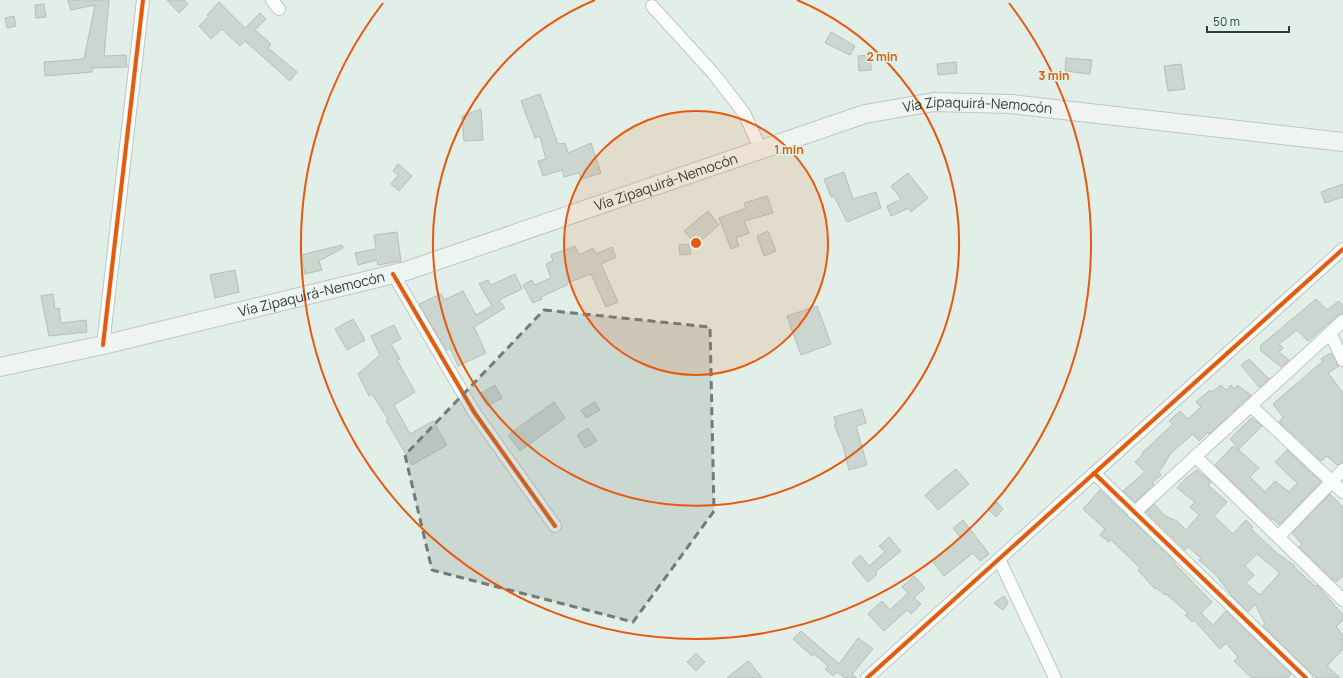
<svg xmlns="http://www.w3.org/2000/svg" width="1343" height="678" viewBox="0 0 1343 678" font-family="Manrope,sans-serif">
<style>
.building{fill:#ccd6d1;stroke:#b5bfba;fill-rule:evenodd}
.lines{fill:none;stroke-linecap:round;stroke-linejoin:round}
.minor-casing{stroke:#bdc7c2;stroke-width:14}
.secondary-casing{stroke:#bdc7c2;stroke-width:20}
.minor{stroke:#fbfcfc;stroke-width:12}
.secondary{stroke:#eff4f2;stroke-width:18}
.cycleway-casing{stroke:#dcf4e9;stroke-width:6}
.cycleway{stroke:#e8590c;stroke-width:4}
.marked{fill:#717c76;fill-opacity:0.2;stroke:#717c76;stroke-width:3;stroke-dasharray:8 5;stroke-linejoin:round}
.ring{fill:none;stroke:#e8590c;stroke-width:2}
.labels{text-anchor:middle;stroke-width:3;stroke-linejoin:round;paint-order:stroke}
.street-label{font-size:14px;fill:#343e39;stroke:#dcf4e9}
.centre{fill:#e8590c;stroke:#dcf4e9;stroke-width:2}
.ring-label{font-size:12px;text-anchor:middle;font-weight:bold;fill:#e8590c;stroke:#dcf4e9;stroke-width:3;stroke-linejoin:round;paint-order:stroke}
</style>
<rect width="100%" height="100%" fill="#e2eee8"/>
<!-- building -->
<g class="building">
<polygon points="68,0 109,0 104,56 126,55 127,67 92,68 92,72 45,76 44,62 84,59 95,5 71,10"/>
<polygon points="167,0 184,0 188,4 179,13"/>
<polygon points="219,2 245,28 260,13 266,19 255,30 271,44 268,48 297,72 290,81 245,41 240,46 222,29 211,39 199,26 209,16 207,15"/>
<polygon points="44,4 46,17 36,18 35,5"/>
<polygon points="14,16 16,26 7,28 5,18"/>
<polygon points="831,32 855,46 850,55 825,43"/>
<polygon points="871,55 871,70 859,71 858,56"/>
<polygon points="1066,58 1092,60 1090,74 1065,71"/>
<polygon points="956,62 957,73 938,75 937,64"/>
<polygon points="1181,64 1185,89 1168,91 1164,66"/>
<polygon points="540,94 558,144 565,143 568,153 591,143 601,173 581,179 579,173 564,177 562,170 543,176 538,161 546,159 540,136 535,138 521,101"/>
<polygon points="481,109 483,140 464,141 462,116"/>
<polygon points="398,164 412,176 399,191 391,184 398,175 393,171"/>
<polygon points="844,172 853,199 876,192 881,208 847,222 834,196 831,197 824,179"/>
<polygon points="908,173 928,198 911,212 909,208 891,216 887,206 901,199 891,186"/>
<polygon points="1343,184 1343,197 1325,203 1321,192"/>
<polygon points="767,196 773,213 744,221 749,233 736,238 739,246 731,249 719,218 746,208 744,203"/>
<polygon points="708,211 719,225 696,245 684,231"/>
<polygon points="768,231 776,251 764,256 757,236"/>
<polygon points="397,232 401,261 378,265 377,260 358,265 355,253 376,249 374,235"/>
<polygon points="689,244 691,254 680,255 679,245"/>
<polygon points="342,245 343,248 319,261 322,270 305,274 301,255"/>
<polygon points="575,246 579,255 593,248 596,254 612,247 616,257 601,264 618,302 606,307 591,274 567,283 567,285 541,297 542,299 533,303 523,285 532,280 534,285 551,278 546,264 553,261 551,255"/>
<polygon points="235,270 239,292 215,298 210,275"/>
<polygon points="515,274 522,289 499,300 505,308 474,327 486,353 458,366 450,348 446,350 419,304 441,294 444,300 463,291 476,315 492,306 479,284 488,280 491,285"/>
<polygon points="53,294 55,309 59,308 61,323 86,320 87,332 49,336 41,296"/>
<polygon points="1316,299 1327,310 1339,301 1343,306 1343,313 1338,315 1308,341 1297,330 1279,344 1283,348 1279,352 1289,360 1281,367 1260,350 1261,349 1260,346"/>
<polygon points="817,306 831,344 801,355 787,316"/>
<polygon points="353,319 365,340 347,350 335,329"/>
<polygon points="394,325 401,339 391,344 400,359 397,360 415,392 394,405 410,434 433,421 447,445 412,465 386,420 388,419 372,394 369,396 358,374 380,355 371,336"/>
<polygon points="1331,353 1339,366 1328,373 1343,393 1343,463 1337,465 1327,456 1321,461 1298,439 1279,422 1283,417 1273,404 1323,361 1321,359"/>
<polygon points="1249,359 1269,379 1261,386 1259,387 1241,365"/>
<polygon points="495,385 502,398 487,406 480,394"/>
<polygon points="1221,385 1226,390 1231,385 1235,389 1237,385 1251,395 1209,434 1208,432 1199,441 1193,434 1171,453 1159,472 1161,475 1152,483 1154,485 1135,502 1123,491 1145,472 1135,462 1143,454 1142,453 1173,424 1169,421 1180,411 1188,419 1201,407 1196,402 1210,390 1212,392"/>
<polygon points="554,402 565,418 520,451 508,435"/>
<polygon points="595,402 600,410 586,418 581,410"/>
<polygon points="862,409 866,423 856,426 867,465 849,470 843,446 834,425 836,424 834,417"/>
<polygon points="1251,418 1262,426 1239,449 1230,439"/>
<polygon points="588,428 597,441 585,448 577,435"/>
<polygon points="1232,447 1235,447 1259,468 1250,477 1265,492 1275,481 1289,492 1297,483 1275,462 1287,450 1321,482 1279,525 1273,519 1272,520 1215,465"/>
<polygon points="956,469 969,484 938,510 925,495"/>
<path d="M1197,470L1211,482L1208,485L1227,502L1214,516L1233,534L1246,520L1253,527L1251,529L1278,554L1295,566L1294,567L1315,586L1317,585L1343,615V620L1336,627L1343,635V649L1327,666L1340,678H1316L1263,626L1265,624L1255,604L1248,612L1232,596L1216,575L1199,560L1201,558L1188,547L1185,550L1146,512L1154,504L1165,516L1177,521L1186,530L1199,515L1190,507L1195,502L1177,488L1187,477ZM1257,554L1280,573L1260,595L1246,583L1254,575L1245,566Z"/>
<polygon points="1100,490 1175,561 1174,563 1212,602 1201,613 1213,625 1226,611 1291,674 1288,678 1252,678 1234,661 1238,657 1226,643 1220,649 1194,620 1192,622 1185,615 1188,613 1166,594 1165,595 1156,588 1155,589 1138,570 1140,568 1110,539 1109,542 1100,535 1105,529 1083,509"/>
<polygon points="1330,494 1343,507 1343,576 1336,582 1299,547 1302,544 1292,533"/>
<polygon points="997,502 1003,509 996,517 989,510"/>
<polygon points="963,520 989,554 980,561 973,553 944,576 932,561 961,538 953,528"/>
<polygon points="889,537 901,551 875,572 877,574 868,582 852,563 860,555 869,566 885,552 879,546"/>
<polygon points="914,576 925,588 914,598 921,604 911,614 907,610 884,631 868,614 882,601 890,610 908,593 902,587"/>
<polygon points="1004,596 1008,603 1003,610 994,603"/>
<polygon points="801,631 839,664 858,638 873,649 852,674 857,678 845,678 837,672 833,676 825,669 828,666 814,654 812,656 793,639"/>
<polygon points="696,653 705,662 696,671 687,662"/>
<polygon points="749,661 762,678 727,678 739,668"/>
</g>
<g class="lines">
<defs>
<g id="minor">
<polyline points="272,0 279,9"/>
<polyline points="652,6 713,73 744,113 761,150"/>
<polyline points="393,274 474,412 555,526"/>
<polyline points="1330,333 1343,360"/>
<polyline points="103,345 143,0"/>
<polyline points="1251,406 1343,492"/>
<polyline points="1195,456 1343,600"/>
<polyline points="1094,473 1306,678"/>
<polyline points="1134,513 1343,321"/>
<polyline points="1279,536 1343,470"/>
<polyline points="999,559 1055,678"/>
<polyline points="867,678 1343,249"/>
</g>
<g id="secondary">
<path id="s1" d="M0,367L103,345L406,271L865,114L934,102L1011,104L1343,142"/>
</g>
</defs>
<!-- minor casing -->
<use href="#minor" class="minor-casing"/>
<!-- secondary casing -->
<use href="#secondary" class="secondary-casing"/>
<!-- minor -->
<use href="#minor" class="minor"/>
<!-- secondary -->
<use href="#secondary" class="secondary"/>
<defs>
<g id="cycleway">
<polyline points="393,274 474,412 555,526"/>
<polyline points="103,345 143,0"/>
<polyline points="1094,473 1306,678"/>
<polyline points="867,678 1343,249"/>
</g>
</defs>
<!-- cycleway casing -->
<use href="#cycleway" class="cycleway-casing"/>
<!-- cycleway -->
<use href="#cycleway" class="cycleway"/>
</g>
<!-- marked area -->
<path class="marked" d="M544,310L710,327L714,511L633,622L432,570L405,455Z"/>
<!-- distance rings -->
<circle cx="696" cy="243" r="132" fill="#e8590c" fill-opacity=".12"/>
<g class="ring">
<circle cx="696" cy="243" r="132"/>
<path d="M797 0A263 263 0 1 1 595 0"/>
<path d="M1009 3A395 395 0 1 1 383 3"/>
</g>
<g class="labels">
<!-- street labels -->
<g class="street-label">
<text dy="5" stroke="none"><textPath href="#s1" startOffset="1016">Vía Zipaquirá-Nemocón</textPath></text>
<text dy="5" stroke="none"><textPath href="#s1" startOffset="692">Vía Zipaquirá-Nemocón</textPath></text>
<text dy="5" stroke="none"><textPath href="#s1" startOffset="320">Vía Zipaquirá-Nemocón</textPath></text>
</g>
</g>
<circle cx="696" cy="243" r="6" class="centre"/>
<g class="ring-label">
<text x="882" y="61">2 min</text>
<text x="1054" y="80">3 min</text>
<text x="789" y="154">1 min</text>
</g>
<!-- scale -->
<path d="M1207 26v6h82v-6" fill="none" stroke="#343e39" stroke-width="2"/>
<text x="1213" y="26" font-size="12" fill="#343e39" stroke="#dcf4e9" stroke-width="3" paint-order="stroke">50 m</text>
</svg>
